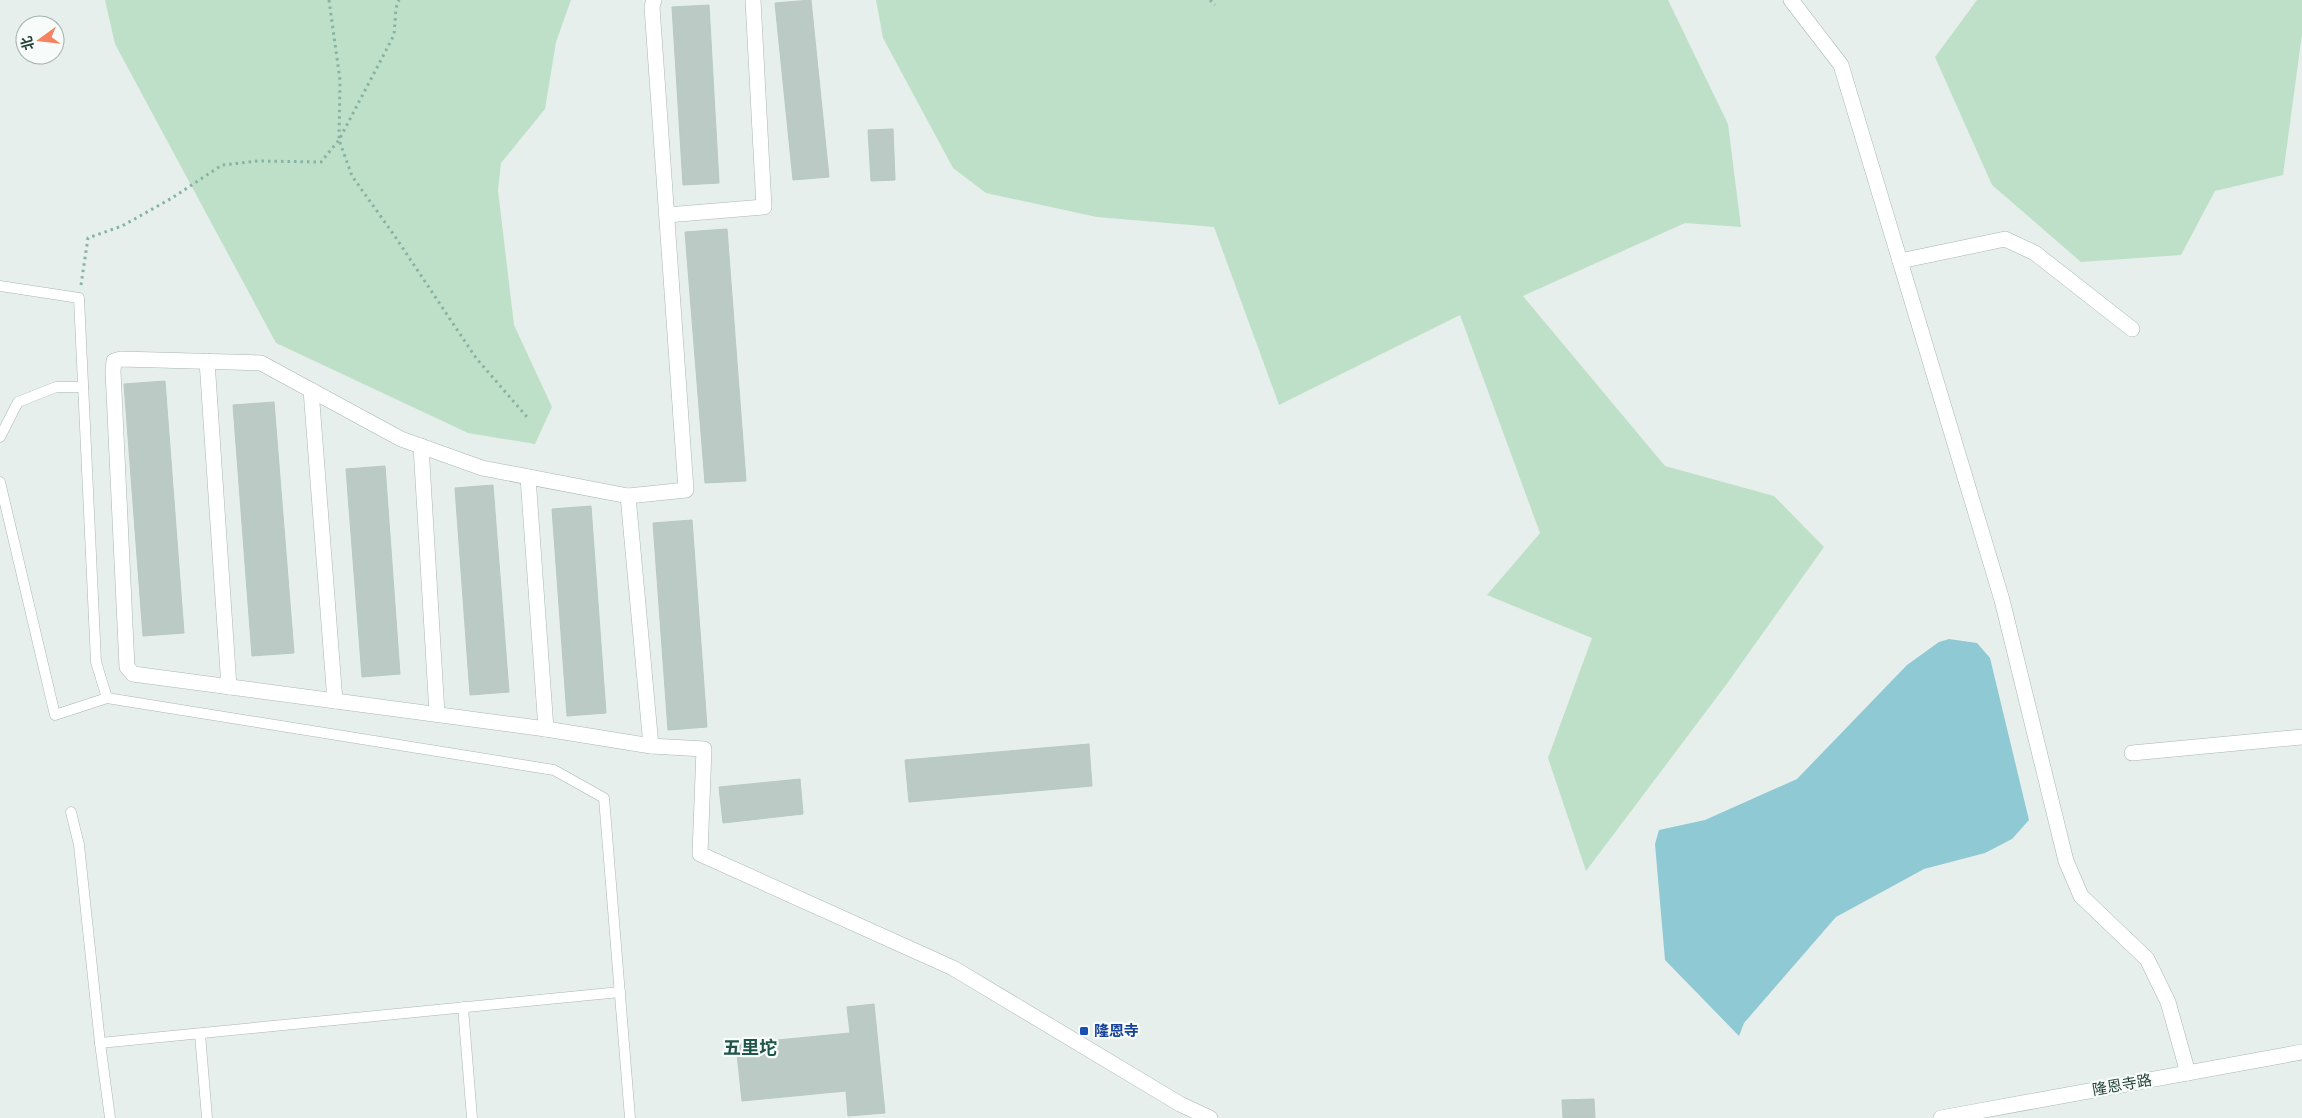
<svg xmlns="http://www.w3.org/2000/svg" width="2302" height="1118" viewBox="0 0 2302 1118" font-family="Signika,'Noto Sans SC',sans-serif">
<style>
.green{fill:#bfe0c8}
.water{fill:#8ec9d4}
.building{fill:#bbcac4;stroke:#b8c9c2}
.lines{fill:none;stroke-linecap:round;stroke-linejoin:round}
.lane-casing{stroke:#a8b8b2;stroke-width:11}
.street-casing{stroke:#a8b8b2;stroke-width:16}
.secondary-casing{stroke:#a4bbb3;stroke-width:16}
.path{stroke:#86b3a5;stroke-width:3;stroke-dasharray:2.5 4;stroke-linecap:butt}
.lane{stroke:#fff;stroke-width:10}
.street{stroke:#fff;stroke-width:15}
.secondary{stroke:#fff;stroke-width:15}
.transit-dot{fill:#1a4fb4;stroke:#f7fbf9;stroke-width:2}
.labels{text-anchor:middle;stroke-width:4.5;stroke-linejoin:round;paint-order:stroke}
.transit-label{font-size:15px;font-weight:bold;fill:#164399;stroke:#f7fbf9;text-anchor:start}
.street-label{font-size:15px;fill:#24423a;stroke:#f7fbf9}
.quarter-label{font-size:18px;font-weight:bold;fill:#1f5548;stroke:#f7fbf9}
</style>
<rect width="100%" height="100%" fill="#e6efeb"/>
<!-- green -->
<g class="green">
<polygon points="105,0 571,0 556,42 545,109 501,163 498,190 514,325 552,407 535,444 468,433 276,343 115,44"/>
<polygon points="876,0 1668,0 1728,124 1741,227 1685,223 1523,296 1665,466 1774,496 1824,547 1726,685 1586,871 1548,758 1592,638 1487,595 1540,533 1460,315 1279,405 1214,227 1097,217 986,193 953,168 883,38"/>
<polygon points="1977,0 2302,0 2302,34 2283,175 2215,191 2181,255 2081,262 1992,185 1935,57"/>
</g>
<!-- water -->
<polygon class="water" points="1949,639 1977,643 1990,658 2029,820 2012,839 1985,853 1924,869 1836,917 1744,1023 1739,1036 1665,960 1655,844 1659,830 1705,820 1797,779 1907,665 1939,642"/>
<!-- building -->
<g class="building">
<polygon points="811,0 829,177 793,180 775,3"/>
<polygon points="709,5 719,183 683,185 672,7"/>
<polygon points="893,129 895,180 871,181 868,130"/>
<polygon points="727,229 746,481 705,483 685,232"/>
<polygon points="165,381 184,633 143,636 124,384"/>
<polygon points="274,402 294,653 252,656 233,405"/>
<polygon points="385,466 400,674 362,677 346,469"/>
<polygon points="493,485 509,692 470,695 455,488"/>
<polygon points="591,506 606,713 567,716 552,509"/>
<polygon points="692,520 707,727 668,730 653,523"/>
<polygon points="1089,744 1092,786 909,802 905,760"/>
<polygon points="800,779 803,814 723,823 719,787"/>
<polygon points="874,1004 885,1113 848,1116 846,1091 742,1101 736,1044 850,1033 847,1007"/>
<polygon points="1594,1099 1595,1118 1563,1118 1562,1100"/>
</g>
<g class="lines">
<defs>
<g id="lane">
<polyline points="0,286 79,298 96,662 107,698 554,770 604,798 630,1118"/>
<polyline points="0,437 18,402 56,387 83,387"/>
<polyline points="0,482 55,715 107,698"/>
<polyline points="71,812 79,845 100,1043 110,1118"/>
<polyline points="463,1007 472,1118"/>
<polyline points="200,1034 207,1118"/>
<polyline points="100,1043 620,992"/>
</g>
<g id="street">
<polyline points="654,0 652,7 686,490 628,496 482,468 401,439 261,363 121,359 114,361 113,371 127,667 133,674 546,729 651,746 704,749 700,854 953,968 1180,1104 1210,1118"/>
<polyline points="1791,0 1841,65 2002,600 2066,861 2081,896 2147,959 2168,1002 2188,1073"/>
<polyline points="667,215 764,207 753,0"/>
<polyline points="1900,261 2005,239 2035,253 2132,329"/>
<polyline points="207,361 229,687"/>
<polyline points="311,390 335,701"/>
<polyline points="421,446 437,714"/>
<polyline points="528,477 546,729"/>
<polyline points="628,496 651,746"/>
<polyline points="2132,753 2302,737"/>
</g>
<polyline id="secondary" points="1941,1118 2302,1052"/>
</defs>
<!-- lane casing -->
<use href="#lane" class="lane-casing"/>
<!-- street casing -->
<use href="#street" class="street-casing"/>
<!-- secondary casing -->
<use href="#secondary" class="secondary-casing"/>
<!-- path -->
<g class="path">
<polyline points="329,0 340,80 339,140 352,176 394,235 476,358 527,417"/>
<polyline points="1210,0 1215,5"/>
<polyline points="81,285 88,238 122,226 172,198 222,165 258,161 321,162 339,140 394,35 396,8 399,0"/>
</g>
<!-- lane -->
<use href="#lane" class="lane"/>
<!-- street -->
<use href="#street" class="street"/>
<!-- secondary -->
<use href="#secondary" class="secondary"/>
</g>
<!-- markers -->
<rect class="transit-dot" x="1079" y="1026" width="10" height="10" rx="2.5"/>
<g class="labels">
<!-- transit labels -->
<g class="transit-label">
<text x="1094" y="1036">隆恩寺</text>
</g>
<!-- street labels -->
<g class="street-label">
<text transform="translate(2122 1085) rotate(-10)" y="5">隆恩寺路</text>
</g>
<!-- quarter labels -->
<g class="quarter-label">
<text x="750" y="1054">五里坨</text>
</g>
</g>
<!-- north arrow -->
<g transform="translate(40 40) rotate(255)"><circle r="24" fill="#f7fbf9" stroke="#a3b1ad"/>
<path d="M0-4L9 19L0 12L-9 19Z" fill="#f4845f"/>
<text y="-8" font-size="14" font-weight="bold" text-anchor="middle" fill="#24423a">北</text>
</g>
</svg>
